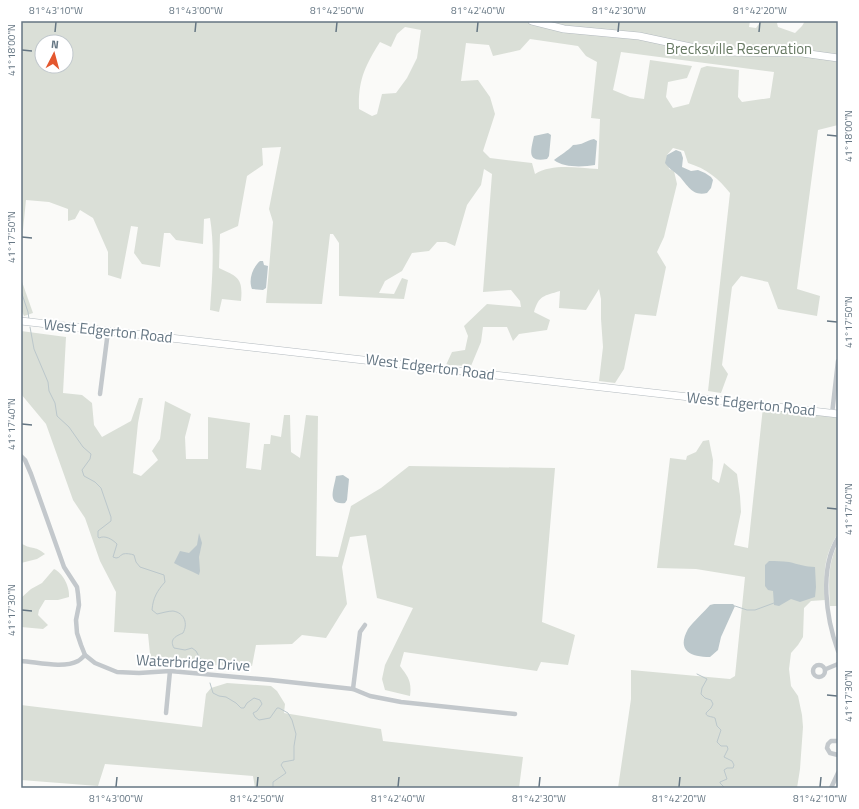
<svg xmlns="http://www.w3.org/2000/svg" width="859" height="809" viewBox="0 0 859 809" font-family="'Titillium Web',sans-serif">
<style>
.green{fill:#dadfd7;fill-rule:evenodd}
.water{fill:#bbc7cb}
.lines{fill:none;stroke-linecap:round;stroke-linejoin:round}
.stream{stroke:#bbc7cb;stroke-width:1}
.secondary-casing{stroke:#b3babf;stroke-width:8}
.street{stroke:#c3c8cc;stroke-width:4.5}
.secondary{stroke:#fff;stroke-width:7}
.ticks{fill:none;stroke:#657683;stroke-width:1.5}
.labels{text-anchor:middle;stroke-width:4;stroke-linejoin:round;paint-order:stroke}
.park-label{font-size:15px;fill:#687a64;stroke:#fff}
.street-label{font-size:15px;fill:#657683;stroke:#fff}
.neatline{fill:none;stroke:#657683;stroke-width:1.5}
.ticks-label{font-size:10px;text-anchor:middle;fill:#657683}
</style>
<rect width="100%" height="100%" fill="#fafaf8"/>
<!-- green -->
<g class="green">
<path d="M21,21H750L749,27L756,28L761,21H779L777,23L778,27L795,33L802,26L805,21H835L838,22V125L818,130L797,289L820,296L817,316L778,309L768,282L741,276L732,287L722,365L728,374L721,393L708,391L730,193C718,178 707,169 688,163L684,151L673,148L667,155L669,169L674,171L677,184L664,237L657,252L666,267L656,316L635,314L624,369L615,383L599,381L603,347L601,319V299L599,289L586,310L559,308L560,291C544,296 539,295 534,312L550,320L547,330L519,334L513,341L507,327H483L481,342L471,366L446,365L452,352L465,350L468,336L464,326L487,304L521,307L520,301L511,290L483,292L492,174L484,169L481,185L467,205L455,246L446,242H437L429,251L412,253L402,271L385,281L379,293L394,294L402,278L408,280L404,299L339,296V243L333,234H330L322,304L266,303L273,222L269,209L281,147L262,148L263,165L247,176L238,226L220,234L219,268C239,277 243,279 241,301L222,299L219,312L210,310C212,280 215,248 210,218L204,219L203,244L176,240L170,233H164L160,267L142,264L134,253L138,227L131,226L121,279L108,275V252L93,218L80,210L75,219L68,221V209L49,202L26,200L21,250ZM405,27L421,30L417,58L407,78L396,93L382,94L377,114L372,116L359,109C358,80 365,66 380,42L391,47L397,34ZM530,39L578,46L586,56L597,62L591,118L600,119L598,169C577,168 553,163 535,174L532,163L490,158L483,151L495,114L490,97L478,80L461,81L466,43L489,45L493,56L520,50ZM42,42H66V66H42ZM621,52L774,72L770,98L742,102L738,97L739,70L707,66L701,68L689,104L673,108L666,97L668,82L687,78L692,66L650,60L644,99L630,97L613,90Z"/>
<polygon points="21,279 33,313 24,316 21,310"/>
<path d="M21,331L66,337L63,393L82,395L92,403L94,425L102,437L131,421L139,398H143L138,423L133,473L141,476L158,460L152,451L160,439L165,401L191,414L185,437L186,459H208V417L250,423L246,468L261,470L264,444H270L271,435L281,437L284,415H290L291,452L300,458L306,415L318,416L316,556L338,557L351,506L381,488L409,466L555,468L542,622L575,635L568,665L541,662L537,671L404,652L400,666C408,677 412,681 410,696L385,690L382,679L385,665L413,608L377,598L366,535L350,537L342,567L347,604L326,638L302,635L292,644L256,645L252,666L151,664L148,634L114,632L116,592L100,561L85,518L73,500L46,424L21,394Z"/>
<path d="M763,407L838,416V533C823,558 824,572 825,600L811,601L804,608L803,637L798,645L791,653L789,669L791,686L798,696L802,715L803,727L800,769L797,788H618L631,699V670L730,679L735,676L745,577L696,569L657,568L670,458L686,460L687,456L696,452L703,441L709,440L713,460L712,479L719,483L724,463L737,474L740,496L741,512L734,545L748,548Z"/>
<path d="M21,543C30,550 35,545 45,554L37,559L21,563Z"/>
<path d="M838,543V606H830C829,582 827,566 838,543Z"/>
<path d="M54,569C63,573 70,587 69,597L58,600H45L39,610L38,615L48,625L43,629L21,627V598L31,589L42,583Z"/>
<polygon points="227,683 271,686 277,691 285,704 284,713 381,729 383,741 523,757 519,788 255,788 253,776 105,764 98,786 21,780 21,705 202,727 206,694 211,688"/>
</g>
<!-- water -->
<g class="water">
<path d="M548,133L551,135L549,156L547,159C526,163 531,150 534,136Z"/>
<path d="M594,139L597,141L595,165C583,167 564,168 554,160C560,155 568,151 573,145C583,145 585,141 594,139Z"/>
<path d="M676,150L681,152L683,158L682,167L691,171L698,170L705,173L711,177L713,180L711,188L707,193C692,197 687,184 679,176C674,171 669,169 665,163L667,155Z"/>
<path d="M260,261H263L264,265L268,266L266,288L263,290L252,289C248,279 253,267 260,261Z"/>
<path d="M343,475L349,479L347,500L345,503C326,505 334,489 336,476Z"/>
<path d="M199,533L202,543L199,557L200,571L199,575C190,570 182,568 174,563L180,551L189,553L197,545Z"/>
<path d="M769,561C776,561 782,561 789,562C798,564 806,567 815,567L816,587L815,597L800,602L791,599L779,606L774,605L773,591L768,590L765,586V565Z"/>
<path d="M714,604H733L735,606L721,637L718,650L710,657C691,657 676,651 688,629C693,622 704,612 710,605Z"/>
</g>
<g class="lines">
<!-- stream -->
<g class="stream">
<polyline points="21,291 28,312 29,319"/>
<path d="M30,327L34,349L48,382L49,391L55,403L57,416L69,427L83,447L91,454L90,459L82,470L84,476L95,482L101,488L111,517V521L98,531V537L99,538C105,535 112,539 117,544L113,557L116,558C120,558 120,555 123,554C126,553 131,554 134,555L136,562L140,567L164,575L165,582C157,591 153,598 152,610L157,614C162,613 168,611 173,611C185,613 188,624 183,633C176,636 169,639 174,648L185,650L192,648L196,651L203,664"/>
<polyline points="735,606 747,610 755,610 774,603"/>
<path d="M697,674L707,679L702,688L701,694L705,698L711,700L713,704L711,708L706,713C706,717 711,716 715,718L717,726L721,730L717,742L721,746H727L728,749L724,757L732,761L734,765L733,768H727L724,770L727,779L720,782V783L725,788"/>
<polyline points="210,683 213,693 219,696 226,697 236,703 241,708 244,708 247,703 254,698 260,700 262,704 257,711 253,713 255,717 259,720 270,718 277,708 279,708 288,713 292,720 296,734 294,746 294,760 283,762 281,765 286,773 273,782 273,788"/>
</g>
<defs>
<g id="secondary">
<polyline points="532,21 564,29 639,36 714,52 802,53 838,58"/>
<polyline points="21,321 838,414"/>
</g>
</defs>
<!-- secondary casing -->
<use href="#secondary" class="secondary-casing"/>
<!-- street -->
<g class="street">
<polyline points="100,394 108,331"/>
<polyline points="832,414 838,361"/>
<polyline points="21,456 25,460 31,474 64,567 77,587 78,594 79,605 76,620 77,633 81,645 85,655 95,663 117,672 139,673 170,671 271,680 353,689 370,696 401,702 515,714"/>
<path d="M838,538C819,569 826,618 838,651"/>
<path d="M21,661C37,662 63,669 78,661C80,660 83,657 85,655"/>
<circle cx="819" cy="671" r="6"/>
<polyline points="826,669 838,664"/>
<polyline points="353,689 360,632 365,625"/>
<polyline points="166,713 170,671"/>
<polyline points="838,741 831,741 828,744 827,748 830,753 838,755"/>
<polyline points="831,788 838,773"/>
</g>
<!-- secondary -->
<use href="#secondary" class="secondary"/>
</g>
<!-- ticks -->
<path class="ticks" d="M55,32L56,22M195,32L196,22M336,32L337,22M477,32L478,22M618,32L619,22M759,32L760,22M22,50L32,51M827,135L837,136M22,237L32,238M827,321L837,322M22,424L32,425M827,508L837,509M22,610L32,611M827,695L837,696M116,787L117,777M257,787L258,777M398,787L399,777M539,787L540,777M679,787L680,777M820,787L821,777"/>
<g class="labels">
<!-- park labels -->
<g class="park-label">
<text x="739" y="54">Brecksville Reservation</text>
</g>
<!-- street labels -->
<g class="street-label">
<text transform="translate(108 331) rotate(6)" y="5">West Edgerton Road</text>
<text transform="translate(430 367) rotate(7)" y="5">West Edgerton Road</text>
<text transform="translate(751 404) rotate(6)" y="5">West Edgerton Road</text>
<text transform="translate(193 663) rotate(3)" y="5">Waterbridge Drive</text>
</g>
</g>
<!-- border -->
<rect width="859" height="809" fill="none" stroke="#ffffff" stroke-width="44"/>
<!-- north arrow -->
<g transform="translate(54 54) rotate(6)"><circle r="19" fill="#ffffff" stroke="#c1c8cd"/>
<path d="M0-3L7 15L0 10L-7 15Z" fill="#e4572e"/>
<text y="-6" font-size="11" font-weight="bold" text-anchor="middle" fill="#657683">N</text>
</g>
<rect x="22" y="22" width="815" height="765" class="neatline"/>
<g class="ticks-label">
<text x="56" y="14">81°43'10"W</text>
<text x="196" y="14">81°43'00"W</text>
<text x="337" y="14">81°42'50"W</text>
<text x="478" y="14">81°42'40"W</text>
<text x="619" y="14">81°42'30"W</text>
<text x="760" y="14">81°42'20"W</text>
<text transform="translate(11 50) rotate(-90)" y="4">41°18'00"N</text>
<text transform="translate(848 136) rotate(-90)" y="4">41°18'00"N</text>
<text transform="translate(11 237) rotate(-90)" y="4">41°17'50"N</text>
<text transform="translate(848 322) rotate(-90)" y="4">41°17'50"N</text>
<text transform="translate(11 424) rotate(-90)" y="4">41°17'40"N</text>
<text transform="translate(848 509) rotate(-90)" y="4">41°17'40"N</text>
<text transform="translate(11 610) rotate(-90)" y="4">41°17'30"N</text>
<text transform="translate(848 696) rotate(-90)" y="4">41°17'30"N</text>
<text x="116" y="802">81°43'00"W</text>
<text x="257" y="802">81°42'50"W</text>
<text x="398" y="802">81°42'40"W</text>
<text x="539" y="802">81°42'30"W</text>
<text x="679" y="802">81°42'20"W</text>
<text x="820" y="802">81°42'10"W</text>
</g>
</svg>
